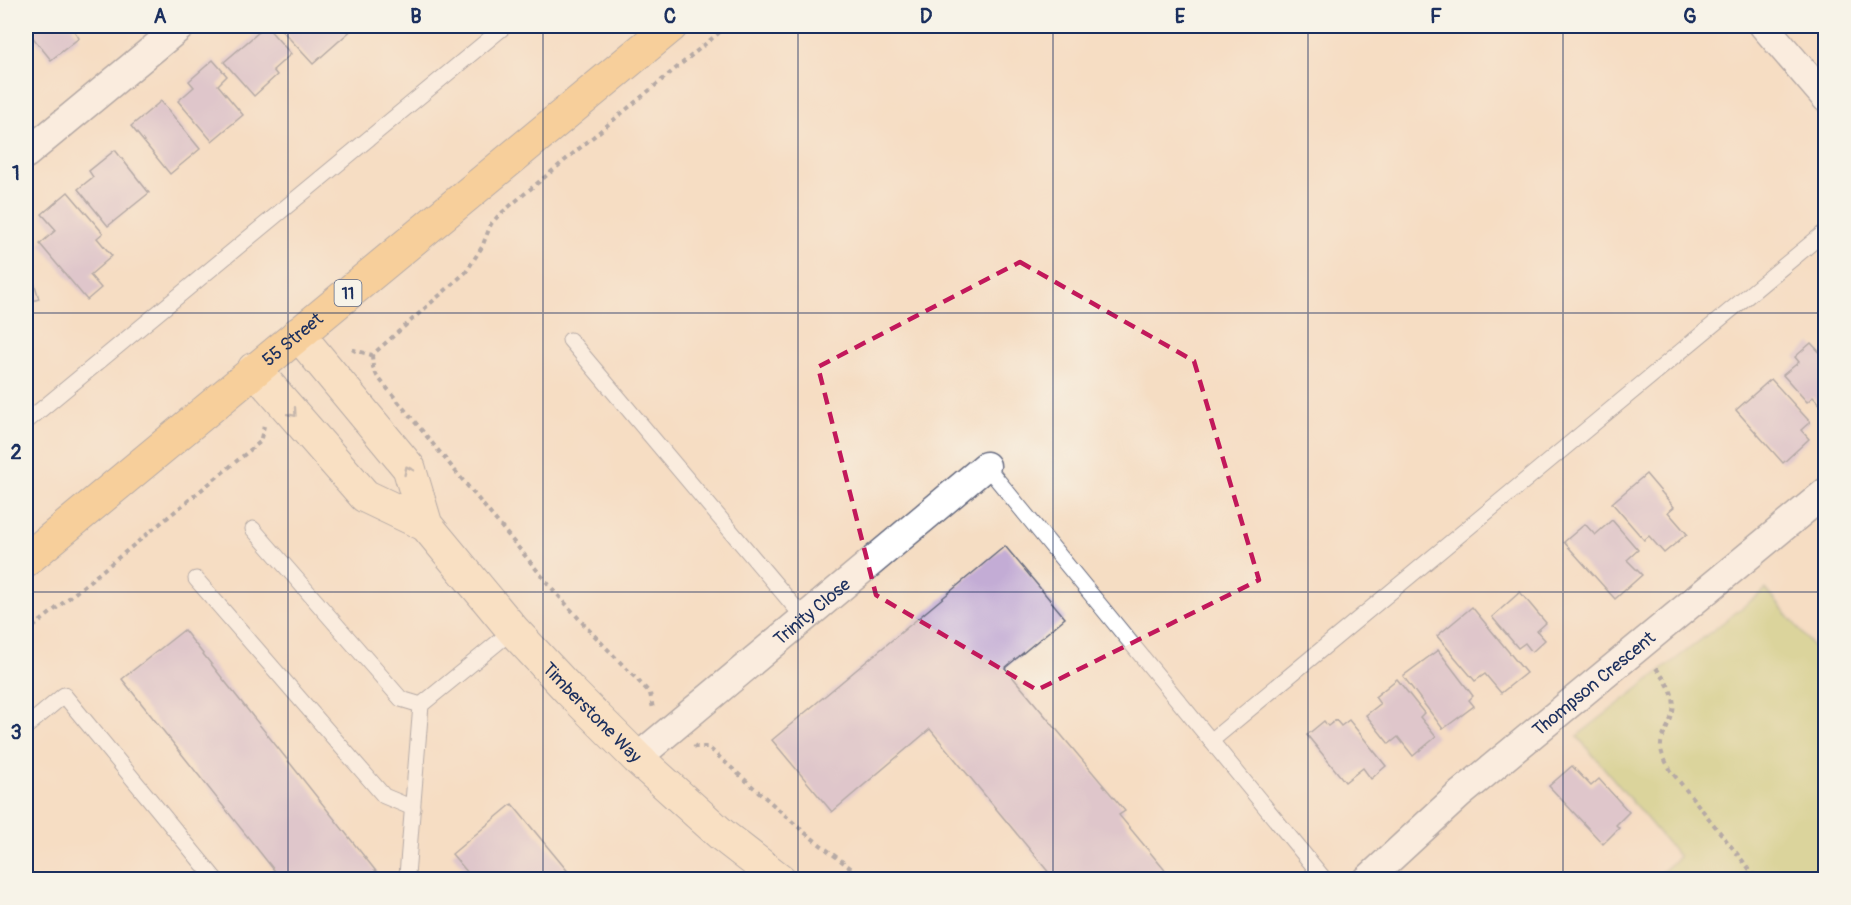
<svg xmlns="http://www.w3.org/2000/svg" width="1851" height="905" viewBox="0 0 1851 905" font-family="Pangolin,sans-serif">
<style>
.green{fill:#bbcb6e;stroke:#6b7d66;stroke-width:1.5}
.building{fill:#c3acd5}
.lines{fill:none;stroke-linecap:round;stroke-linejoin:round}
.lane-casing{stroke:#676c81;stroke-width:17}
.street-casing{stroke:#676c81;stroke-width:31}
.secondary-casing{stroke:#676c81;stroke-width:35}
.primary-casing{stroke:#676c81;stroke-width:35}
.path{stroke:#676c81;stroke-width:4;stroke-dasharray:4.5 4.5;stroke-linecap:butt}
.lane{stroke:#fff;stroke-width:15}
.street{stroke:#fff;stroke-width:28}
.secondary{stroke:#fde5c4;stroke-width:33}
.primary{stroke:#f9bf6c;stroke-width:33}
.oneway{stroke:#8c8a91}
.marked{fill:none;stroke:#c2185b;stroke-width:4.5;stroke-dasharray:12 8;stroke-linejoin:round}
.grid{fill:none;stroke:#1b2f5e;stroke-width:1.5;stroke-opacity:0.55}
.labels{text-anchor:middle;stroke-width:4.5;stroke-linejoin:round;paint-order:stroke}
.shield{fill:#f7f3e8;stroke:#5d6a87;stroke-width:1.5}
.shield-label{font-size:16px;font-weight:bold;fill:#1b2f5e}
.street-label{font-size:18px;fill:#1b2f5e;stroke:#f7f3e8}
.neatline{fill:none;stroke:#1b2f5e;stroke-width:2}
.grid-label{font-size:20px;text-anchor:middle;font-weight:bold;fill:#1b2f5e}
</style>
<rect width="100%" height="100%" fill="#f7f3e8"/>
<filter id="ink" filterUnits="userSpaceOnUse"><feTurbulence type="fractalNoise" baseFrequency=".0167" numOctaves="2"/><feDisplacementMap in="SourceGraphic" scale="12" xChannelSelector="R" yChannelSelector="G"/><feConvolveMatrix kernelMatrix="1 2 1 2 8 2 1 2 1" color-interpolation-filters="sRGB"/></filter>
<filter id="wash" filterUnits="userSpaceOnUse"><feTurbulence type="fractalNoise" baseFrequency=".008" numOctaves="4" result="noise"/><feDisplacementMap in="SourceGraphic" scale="24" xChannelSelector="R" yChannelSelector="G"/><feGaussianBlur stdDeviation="1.35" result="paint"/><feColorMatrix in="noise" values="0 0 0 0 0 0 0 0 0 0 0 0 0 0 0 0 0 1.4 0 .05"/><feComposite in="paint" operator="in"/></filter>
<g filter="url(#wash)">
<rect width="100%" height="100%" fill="#f5ddc3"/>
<!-- green -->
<polygon class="green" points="1766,589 1825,661 1825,879 1654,879 1679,857 1577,736"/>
<g id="blocks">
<!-- building -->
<g class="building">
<polygon points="26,26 75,26 72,28 79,38 51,60 26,29"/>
<polygon points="266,26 291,54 273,70 277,75 254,96 224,62"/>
<polygon points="278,26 356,26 313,64"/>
<polygon points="213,60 227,76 218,85 243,115 212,141 178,101 194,87 189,81"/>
<polygon points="161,101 200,149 170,174 131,126"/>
<polygon points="115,150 149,193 108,226 78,189 93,177 89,171"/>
<polygon points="68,192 103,233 97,238 112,256 90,275 101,288 87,300 40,244 56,230 42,214"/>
<polygon points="26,255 39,299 26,303"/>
<polygon points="1811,343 1826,359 1826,411 1813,397 1807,402 1783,375 1799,362 1795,357"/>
<polygon points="1771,379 1810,422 1801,430 1809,439 1783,463 1736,410"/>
<polygon points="1646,474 1674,507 1668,512 1687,534 1664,553 1649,536 1644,540 1612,503"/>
<polygon points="1612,520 1638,550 1627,560 1642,575 1615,599 1564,542 1585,524 1595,535"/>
<polygon points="1005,546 1065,618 1005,668 1125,811 1119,815 1173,880 1055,880 930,729 832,812 772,740"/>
<polygon points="1520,592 1546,623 1537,631 1545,640 1532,652 1525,643 1518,648 1492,617"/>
<polygon points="1472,607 1526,673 1501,693 1485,674 1475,681 1437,636"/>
<polygon points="184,630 383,880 282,880 122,679"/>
<polygon points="1438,650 1473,696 1469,700 1474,706 1443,729 1403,676"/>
<polygon points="1397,679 1424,713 1420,717 1436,737 1413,756 1398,737 1389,744 1366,715 1380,704 1375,697"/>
<polygon points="1336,720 1341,726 1349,720 1386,766 1371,779 1363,768 1345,782 1307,735 1324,721 1328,726"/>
<polygon points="1572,766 1591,786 1599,779 1629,812 1616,825 1619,828 1603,844 1549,786"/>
<polygon points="512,804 575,880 474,880 452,854"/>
</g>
</g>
</g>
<g filter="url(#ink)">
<use href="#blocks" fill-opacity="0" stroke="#676c81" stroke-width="1.5"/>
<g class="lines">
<defs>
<g id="lane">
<polyline points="570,340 804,618"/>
<polyline points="26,422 505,26"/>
<polyline points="986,466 1325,880"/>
<polyline points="253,529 401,699 421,705"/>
<polyline points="196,579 384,796 413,808"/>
<polyline points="26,727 64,695 216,880"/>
<polyline points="1211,741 1826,231"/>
<polyline points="410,880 407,875 421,705 513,630"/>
</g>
<g id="street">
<polyline points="1764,26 1826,98"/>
<polyline points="26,154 181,26"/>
<path id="s1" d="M637,758L986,466"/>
<path id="s2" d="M1367,880L1459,795L1826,492"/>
</g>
<g id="secondary">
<path id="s3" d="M298,334L409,468L426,525L513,630L569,690L637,758L722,835L780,880"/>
<polyline points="254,369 365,496 426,525"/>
</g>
<g id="primary">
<path id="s4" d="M26,560L671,26"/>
</g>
</defs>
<!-- lane casing -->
<use href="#lane" class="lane-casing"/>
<!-- street casing -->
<use href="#street" class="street-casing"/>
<!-- secondary casing -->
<use href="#secondary" class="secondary-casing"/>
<!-- primary casing -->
<use href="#primary" class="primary-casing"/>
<!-- path -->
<g class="path">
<polyline points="353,352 354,350 372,355 466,272 482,247 491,224 499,215 727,26"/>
<polyline points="372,355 373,367 377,376 550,586 589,630 650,693 653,709"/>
<polyline points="26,633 260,442 264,426"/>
<path d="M1656,668C1670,686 1680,701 1669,723C1667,729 1661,738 1661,745C1660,754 1667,763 1671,771L1758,880"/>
<polyline points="694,745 696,747 708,747 804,832 866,880"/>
<polyline points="1819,880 1826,869"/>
</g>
<!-- lane -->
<use href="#lane" class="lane"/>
<!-- street -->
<use href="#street" class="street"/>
<!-- secondary -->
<use href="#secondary" class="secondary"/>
<!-- primary -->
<use href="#primary" class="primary"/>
</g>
<!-- one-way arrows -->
<defs><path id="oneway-chevron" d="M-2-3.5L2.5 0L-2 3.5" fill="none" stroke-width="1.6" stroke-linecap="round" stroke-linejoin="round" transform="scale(1.5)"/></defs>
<g class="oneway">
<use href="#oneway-chevron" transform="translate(293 413) rotate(49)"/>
<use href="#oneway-chevron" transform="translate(408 470) rotate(-116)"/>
</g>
</g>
<!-- marked area -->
<path d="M0 0H1851V905H0ZM1020,262L1194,361L1259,580L1037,690L876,595L818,367Z" fill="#f5ddc3" fill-opacity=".55" fill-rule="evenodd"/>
<path class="marked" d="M1020,262L1194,361L1259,580L1037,690L876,595L818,367Z"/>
<!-- grid -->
<path class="grid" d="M288,26V880M543,26V880M798,26V880M1053,26V880M1308,26V880M1563,26V880M26,313H1826M26,592H1826"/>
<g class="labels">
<!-- shield labels -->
<rect class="shield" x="334.5" y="280" width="27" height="26" rx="4.5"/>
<g class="shield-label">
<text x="348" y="299">11</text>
</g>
<!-- street labels -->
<g class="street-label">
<text dy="6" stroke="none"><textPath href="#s4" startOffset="346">55 Street</textPath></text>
<text dy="6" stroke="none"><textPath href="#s1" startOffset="228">Trinity Close</textPath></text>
<text dy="6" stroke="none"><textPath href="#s2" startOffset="300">Thompson Crescent</textPath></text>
<text dy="6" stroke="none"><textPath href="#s3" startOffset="484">Timberstone Way</textPath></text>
</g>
</g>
<!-- margin -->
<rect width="1851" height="905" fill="none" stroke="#f7f3e8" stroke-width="66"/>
<rect x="33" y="33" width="1785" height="839" class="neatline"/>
<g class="grid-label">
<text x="160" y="23">A</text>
<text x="416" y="23">B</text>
<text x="670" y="23">C</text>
<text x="926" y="23">D</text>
<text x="1180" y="23">E</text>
<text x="1436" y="23">F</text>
<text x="1690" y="23">G</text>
<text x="16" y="180">1</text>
<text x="16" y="459">2</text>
<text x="16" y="739">3</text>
</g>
</svg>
